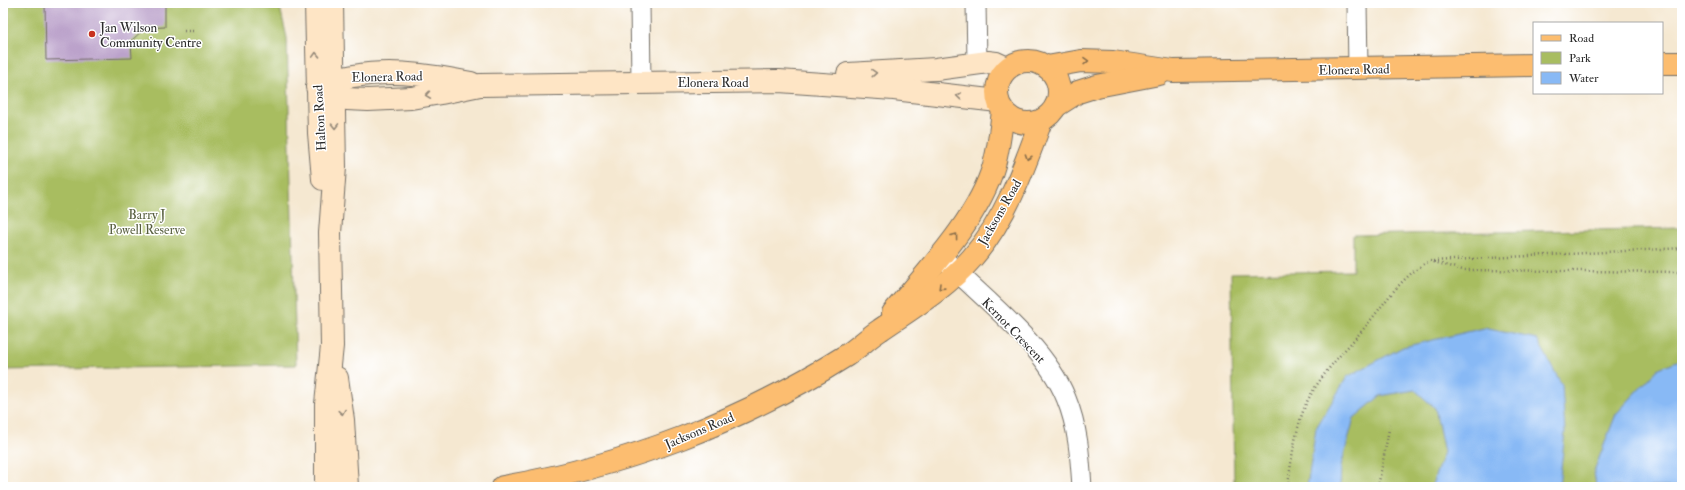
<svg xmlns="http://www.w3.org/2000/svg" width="1685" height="490" viewBox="0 0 1685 490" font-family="'IM FELL Double Pica',serif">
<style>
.green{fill:#a8bd61;stroke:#6a7446}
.water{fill:#88b9f5;stroke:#5a7290}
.building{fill:#bba2cb}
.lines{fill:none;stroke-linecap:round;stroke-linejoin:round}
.minor-casing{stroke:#726d65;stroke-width:21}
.secondary-casing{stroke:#726d65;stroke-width:24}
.primary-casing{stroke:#726d65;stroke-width:24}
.path{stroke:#726d65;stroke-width:2.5;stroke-dasharray:1 3;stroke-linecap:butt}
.minor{stroke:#fff;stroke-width:19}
.secondary{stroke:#fee5c5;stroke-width:22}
.primary{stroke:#fcbd6f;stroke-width:22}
.oneway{stroke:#948878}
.oneway2{stroke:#896d4a}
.poi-dot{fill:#c8321e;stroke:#fff;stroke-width:1.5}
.labels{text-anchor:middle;stroke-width:3;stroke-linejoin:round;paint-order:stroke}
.poi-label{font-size:13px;fill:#2b2b2b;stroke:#fff;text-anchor:start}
.street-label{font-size:13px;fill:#2b2b2b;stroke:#fff}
.park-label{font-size:13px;fill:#575e3e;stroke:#fff}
</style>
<rect width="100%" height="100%" fill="#fff"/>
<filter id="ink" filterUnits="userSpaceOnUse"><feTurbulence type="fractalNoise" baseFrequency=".025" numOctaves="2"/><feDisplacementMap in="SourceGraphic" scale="8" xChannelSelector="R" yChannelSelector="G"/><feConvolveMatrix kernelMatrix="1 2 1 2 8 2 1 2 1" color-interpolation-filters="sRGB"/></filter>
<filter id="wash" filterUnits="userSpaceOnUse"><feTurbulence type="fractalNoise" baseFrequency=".012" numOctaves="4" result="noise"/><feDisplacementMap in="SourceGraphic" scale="16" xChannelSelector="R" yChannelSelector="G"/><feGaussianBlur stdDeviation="0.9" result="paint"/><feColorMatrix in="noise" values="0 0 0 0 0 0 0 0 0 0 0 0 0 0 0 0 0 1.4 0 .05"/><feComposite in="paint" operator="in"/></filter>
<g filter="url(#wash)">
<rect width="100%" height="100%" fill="#f5e8d1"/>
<!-- green -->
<g class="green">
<polygon points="3,3 279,3 287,38 296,365 3,370"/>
<polygon points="1682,228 1682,487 1234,487 1231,273 1353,271 1353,235"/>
</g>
<!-- water -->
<g class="water">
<polygon points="1484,328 1537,339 1562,385 1565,432 1559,487 1431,487 1444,452 1435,408 1415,390 1380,396 1354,418 1341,466 1340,487 1307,487 1316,428 1347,377 1403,347"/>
<polygon points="1682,359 1682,487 1596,487 1594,471 1616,414 1659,368"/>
</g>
<g id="blocks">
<!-- building -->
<polygon class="building" points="45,3 165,3 165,27 145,28 131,41 132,58 46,60"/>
</g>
</g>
<g filter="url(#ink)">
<use href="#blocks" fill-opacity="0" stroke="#726d65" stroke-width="1"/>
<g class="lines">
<defs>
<g id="minor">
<polyline points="640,3 641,82"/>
<polyline points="976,3 977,63"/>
<polyline points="1357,3 1358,68"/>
<path d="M940,255C982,299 1043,342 1066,398C1078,427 1080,456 1082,487"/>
</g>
<g id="secondary">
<polyline points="316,3 319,133 323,179"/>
<polyline points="848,74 936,69 988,62 996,63 1007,68"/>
<path d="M322,85C369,66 422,73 471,83"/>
<polyline points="317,87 347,99 368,100 411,98 441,93 480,85 779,81 894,89 998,101"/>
<polyline points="337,378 343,420 347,487"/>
<polyline points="326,487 326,404 332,346 330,233 335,167 332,3"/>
</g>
<g id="primary">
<circle cx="1028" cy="92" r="31"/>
<polyline points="1662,63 1682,63"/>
<polyline points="1047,67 1081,61 1113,62 1173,71 1534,65"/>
<polyline points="1056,106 1078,92 1097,86 1159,74"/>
<path d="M893,313C928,271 979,218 994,165C999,147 1001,129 1003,110"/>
<path d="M503,487C625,466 743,421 847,355C859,347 869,337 880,330C912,308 946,288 972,258C1006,219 1024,168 1041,121"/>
</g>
</defs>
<!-- minor casing -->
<use href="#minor" class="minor-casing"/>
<!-- secondary casing -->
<use href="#secondary" class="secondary-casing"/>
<!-- primary casing -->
<use href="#primary" class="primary-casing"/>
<!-- path -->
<g class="path">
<polyline points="184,31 193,31"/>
<polyline points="1433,261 1682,248"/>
<path d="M1288,487C1291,460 1295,432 1305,406C1319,375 1344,352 1366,326C1384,304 1403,274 1430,261L1463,270L1682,272"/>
<polyline points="1378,487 1390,424"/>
</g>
<!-- minor -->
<use href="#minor" class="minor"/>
<!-- secondary -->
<use href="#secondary" class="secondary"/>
<!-- primary -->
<use href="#primary" class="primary"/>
</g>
<!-- one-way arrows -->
<defs><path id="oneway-chevron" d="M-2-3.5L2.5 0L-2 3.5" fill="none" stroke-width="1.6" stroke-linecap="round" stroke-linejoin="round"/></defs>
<g class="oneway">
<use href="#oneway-chevron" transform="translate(316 55) rotate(-92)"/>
<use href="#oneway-chevron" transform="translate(874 73) rotate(-4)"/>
<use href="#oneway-chevron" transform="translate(428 95) rotate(172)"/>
<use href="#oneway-chevron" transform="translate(959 96) rotate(-174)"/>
<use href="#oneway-chevron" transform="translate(335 126) rotate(89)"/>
<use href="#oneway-chevron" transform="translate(342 412) rotate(81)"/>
</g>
<g class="oneway2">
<use href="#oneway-chevron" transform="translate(1086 61) rotate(-1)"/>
<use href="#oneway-chevron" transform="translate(1028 157) rotate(109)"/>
<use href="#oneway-chevron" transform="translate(955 236) rotate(-53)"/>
<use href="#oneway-chevron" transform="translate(941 287) rotate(136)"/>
</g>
</g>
<!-- markers -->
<circle class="poi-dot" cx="92" cy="34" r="4"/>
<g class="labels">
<!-- poi labels -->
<g class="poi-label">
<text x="100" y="32">Jan Wilson<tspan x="100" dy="15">Community Centre</tspan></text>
</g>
<!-- street labels -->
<g class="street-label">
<text transform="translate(1354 69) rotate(-1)" y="5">Elonera Road</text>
<text transform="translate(387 76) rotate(-1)" y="5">Elonera Road</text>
<text x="713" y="87">Elonera Road</text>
<text transform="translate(319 118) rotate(-93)" y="5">Halton Road</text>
<text transform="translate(999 212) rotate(-60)" y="5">Jacksons Road</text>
<text transform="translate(1014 330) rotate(46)" y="5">Kernot Crescent</text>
<text transform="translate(699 430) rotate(-23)" y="5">Jacksons Road</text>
</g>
<!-- park labels -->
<g class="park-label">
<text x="147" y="219">Barry J<tspan x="147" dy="15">Powell Reserve</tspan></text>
</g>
</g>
<!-- margin -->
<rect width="1685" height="490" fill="none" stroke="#fff" stroke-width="16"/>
<!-- legend -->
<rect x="1533" y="22" width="130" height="72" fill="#ffffff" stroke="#aaaaaa"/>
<rect x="1541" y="35" width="20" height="6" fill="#fcbd6f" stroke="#aaaaaa"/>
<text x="1569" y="42" font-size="12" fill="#2b2b2b">Road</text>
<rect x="1541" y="52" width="20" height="12" fill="#a8bd61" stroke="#aaaaaa"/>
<text x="1569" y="62" font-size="12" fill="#2b2b2b">Park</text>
<rect x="1541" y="72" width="20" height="12" fill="#88b9f5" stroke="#aaaaaa"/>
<text x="1569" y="82" font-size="12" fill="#2b2b2b">Water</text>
</svg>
